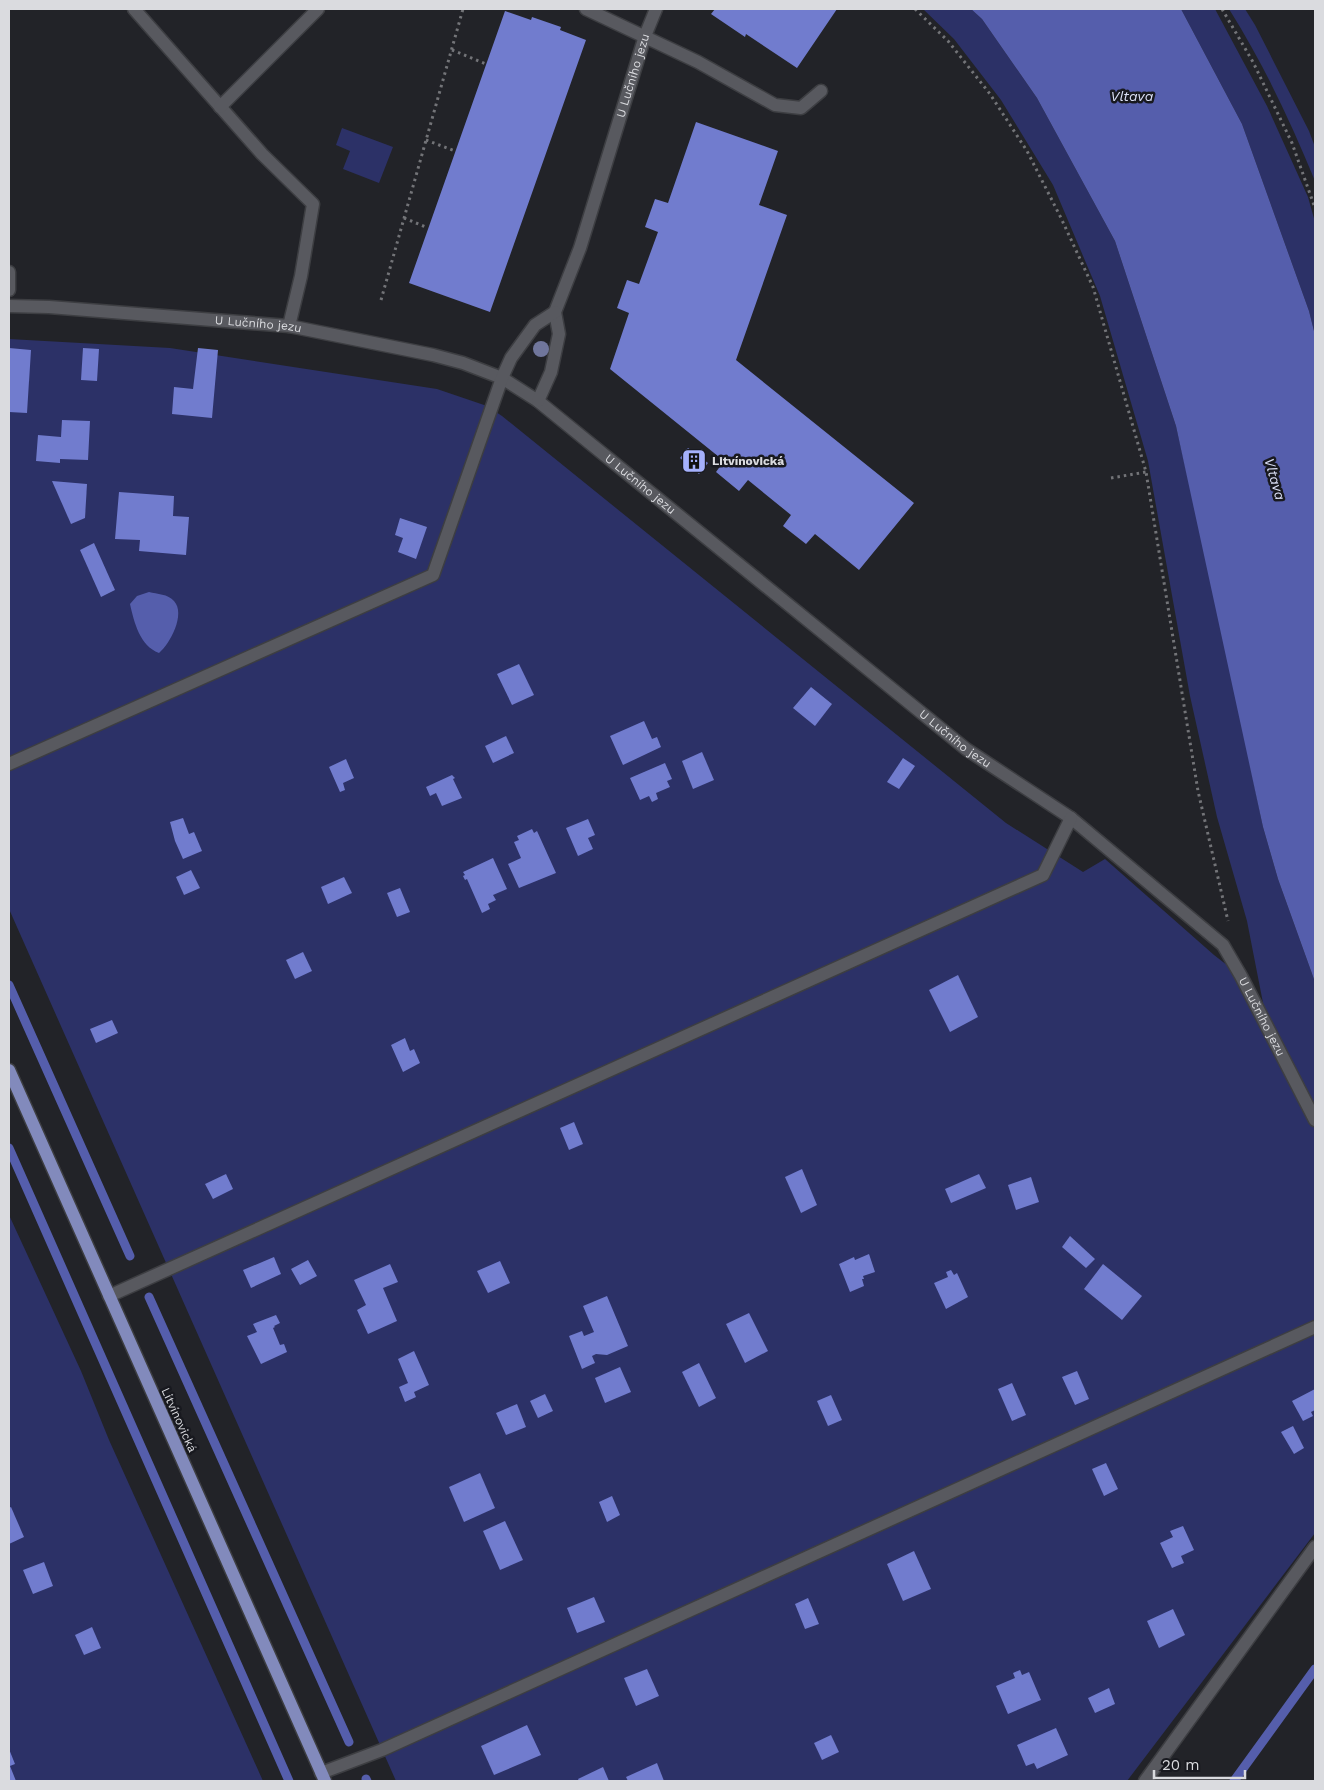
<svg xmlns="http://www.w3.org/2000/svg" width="1324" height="1790" viewBox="0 0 1324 1790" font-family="'Work Sans',sans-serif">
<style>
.green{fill:#2c3167}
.water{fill:#555eac}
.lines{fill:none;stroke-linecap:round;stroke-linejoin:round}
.stream{stroke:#555eac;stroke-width:9}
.building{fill:#717cce}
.minor-casing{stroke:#3d3e42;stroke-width:15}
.major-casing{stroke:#3d3e42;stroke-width:15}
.path{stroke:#737478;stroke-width:3;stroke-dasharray:2.5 4;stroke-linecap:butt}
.minor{stroke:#58595f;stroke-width:12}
.major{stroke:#828abc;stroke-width:12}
.tree{fill:#70769c}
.labels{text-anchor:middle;stroke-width:5;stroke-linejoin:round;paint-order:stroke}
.street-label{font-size:12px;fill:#dadbdf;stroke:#18191f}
.poi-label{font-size:12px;font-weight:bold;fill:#dadbdf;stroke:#18191f;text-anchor:start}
.water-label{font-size:14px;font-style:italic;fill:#dde2f8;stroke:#18191f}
</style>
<rect width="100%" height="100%" fill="#222328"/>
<!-- green -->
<g class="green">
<polygon points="923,9 971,9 982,19 1037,98 1115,241 1176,426 1218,610 1263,827 1278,879 1315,982 1315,1105 1264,1008 1247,921 1217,817 1190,696 1148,461 1100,296 1053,185 1001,100 954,39"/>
<polygon points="1181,9 1215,9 1267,106 1308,197 1315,222 1315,335 1309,311 1242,124"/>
<path d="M1229,9H1245L1255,25L1309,131L1315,147V181C1290,120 1264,65 1229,9Z"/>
<polygon points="342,128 393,147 379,183 343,169 350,151 336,145"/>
<polygon points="9,339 170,348 437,389 487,406 502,416 1006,823 1083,872 1105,859 1214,955 1241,976 1315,1120 1315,1533 1127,1781 396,1781 9,909"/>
<polygon points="9,1215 81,1371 109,1440 263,1781 9,1781"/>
</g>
<!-- water -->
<g class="water">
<polygon points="971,9 1181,9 1242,124 1309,311 1315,335 1315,982 1278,879 1263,827 1176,426 1115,241 1037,98 982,19"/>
<path d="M149,592C157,594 168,594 174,601C186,614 170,644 159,653C140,646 134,622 130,604L137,596Z"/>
</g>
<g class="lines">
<!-- stream -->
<g class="stream">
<polyline points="9,985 130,1256"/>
<polyline points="9,1148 289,1781"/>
<polyline points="149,1297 349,1742"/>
<polyline points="366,1779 367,1781"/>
<polyline points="1234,1781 1315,1669"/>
</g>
</g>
<!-- building -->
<g class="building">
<polygon points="715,9 837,9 797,68 746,34 745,37 711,14"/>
<polygon points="505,11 531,20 532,17 561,27 560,30 586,40 490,312 409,283"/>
<polygon points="696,122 778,151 759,205 787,215 736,360 914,503 859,570 815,534 806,544 783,526 791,515 748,480 739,491 716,472 724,461 610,369 629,313 617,308 627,280 639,284 658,232 645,227 655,199 668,203"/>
<polygon points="9,348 31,350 27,413 9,412"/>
<polygon points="83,348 99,349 97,381 81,380"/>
<polygon points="198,348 218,350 212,418 172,414 174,387 193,389"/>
<polygon points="62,420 90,421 88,460 60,459 60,463 36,461 38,435 61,437"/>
<polygon points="688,448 708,463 699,474 680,458"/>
<polygon points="52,481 87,484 85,518 71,524"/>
<polygon points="119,492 174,496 173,516 189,517 186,555 139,551 140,540 115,539"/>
<polygon points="400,518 427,527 416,559 398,552 403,538 395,535"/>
<polygon points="94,543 115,590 101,597 80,550"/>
<polygon points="519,664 534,695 512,705 497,674"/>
<polygon points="811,687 832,704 815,726 793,708"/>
<polygon points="644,721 652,739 657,737 661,747 623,765 610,736"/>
<polygon points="506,736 514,753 493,763 485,746"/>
<polygon points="702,752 714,780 693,789 682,761"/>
<polygon points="903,758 915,766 899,789 887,782"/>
<polygon points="346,759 354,778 343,783 345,790 340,792 329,767"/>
<polygon points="665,763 672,779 667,781 670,787 656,793 658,799 652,802 649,796 640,800 630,778"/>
<polygon points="452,775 455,778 453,779 462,798 442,806 436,793 430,796 426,787"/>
<polygon points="183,818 189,834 194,832 202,851 183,859 175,841 170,822"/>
<polygon points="588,819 595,835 588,838 593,849 578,856 566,828"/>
<polygon points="532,829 534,833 537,831 556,873 519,888 508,864 521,858 514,842 519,840 517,836"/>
<polygon points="493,858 507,889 493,895 496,900 488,904 490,909 482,913 467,879 465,880 463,876 465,875 463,872"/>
<polygon points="191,870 200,888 184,895 176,877"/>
<polygon points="344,877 352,893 328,904 321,887"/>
<polygon points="400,888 410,912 397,917 387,893"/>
<polygon points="303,952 312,971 295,979 286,960"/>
<polygon points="958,975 978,1017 950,1032 929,990"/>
<polygon points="112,1020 118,1033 96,1043 90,1029"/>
<polygon points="405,1038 410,1051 414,1049 420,1063 403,1072 391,1045"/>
<polygon points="574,1122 583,1144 569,1150 560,1128"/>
<polygon points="802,1169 817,1205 801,1213 785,1177"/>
<polygon points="226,1174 233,1189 213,1199 205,1184"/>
<polygon points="979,1174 986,1188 951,1203 945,1189"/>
<polygon points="1031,1177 1039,1202 1016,1210 1008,1185"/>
<polygon points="1070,1236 1095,1259 1086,1268 1062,1247"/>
<polygon points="869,1254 875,1272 863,1276 864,1279 862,1279 864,1286 850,1292 839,1264 854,1257 855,1260"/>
<polygon points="274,1257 281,1274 251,1288 243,1270"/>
<polygon points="308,1260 317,1276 300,1285 291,1269"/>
<polygon points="500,1261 510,1283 488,1293 477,1271"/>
<polygon points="390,1264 398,1282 383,1288 397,1321 368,1334 357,1310 366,1305 354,1280"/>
<polygon points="1103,1264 1142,1296 1122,1320 1084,1289"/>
<polygon points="951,1270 954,1275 957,1273 968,1297 946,1309 934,1283 948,1277 946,1272"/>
<polygon points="607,1296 628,1346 607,1355 596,1354 592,1356 595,1363 582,1369 569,1336 582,1331 584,1336 594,1332 583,1306"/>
<polygon points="749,1313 768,1351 745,1363 726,1324"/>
<polygon points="276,1315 280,1323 274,1326 275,1327 273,1328 280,1345 284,1344 287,1352 261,1364 247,1336 257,1332 253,1324"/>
<polygon points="414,1351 429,1385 414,1392 416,1397 405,1402 399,1387 408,1383 398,1359"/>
<polygon points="699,1363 716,1398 699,1407 682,1372"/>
<polygon points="620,1367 631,1392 605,1403 595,1378"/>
<polygon points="1077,1371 1089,1399 1075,1405 1062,1377"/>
<polygon points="1012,1383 1026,1415 1012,1421 998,1389"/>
<polygon points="1315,1389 1315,1410 1311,1412 1313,1416 1303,1421 1292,1401"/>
<polygon points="545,1394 553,1411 538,1418 530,1401"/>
<polygon points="831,1395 842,1420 828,1426 817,1401"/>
<polygon points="517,1404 526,1427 506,1435 496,1413"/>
<polygon points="1293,1426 1304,1448 1294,1454 1281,1432"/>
<polygon points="1106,1463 1118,1489 1104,1496 1092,1469"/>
<polygon points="480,1473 495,1508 464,1522 449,1487"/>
<polygon points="612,1496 620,1515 607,1522 599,1502"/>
<polygon points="11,1507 24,1537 9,1544 9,1508"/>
<polygon points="505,1521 523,1560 500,1570 483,1531"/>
<polygon points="1183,1526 1194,1550 1181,1556 1184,1563 1172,1568 1160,1543 1173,1537 1170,1531"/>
<polygon points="914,1551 931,1589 903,1601 887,1564"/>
<polygon points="44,1562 53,1586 33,1594 23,1570"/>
<polygon points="594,1597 605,1622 577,1633 567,1608"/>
<polygon points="808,1598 819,1624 805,1629 795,1604"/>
<polygon points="1173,1609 1185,1635 1159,1648 1147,1621"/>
<polygon points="92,1627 101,1648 84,1655 75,1635"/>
<polygon points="647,1669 659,1696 636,1706 624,1678"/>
<polygon points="1020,1670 1022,1675 1029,1672 1041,1700 1008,1714 996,1686 1015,1678 1013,1673"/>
<polygon points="1109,1688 1115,1704 1095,1713 1088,1698"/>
<polygon points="527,1725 541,1755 494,1775 481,1746"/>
<polygon points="1056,1728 1068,1755 1037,1769 1034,1763 1026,1766 1017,1745"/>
<polygon points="831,1735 839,1752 822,1760 814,1743"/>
<polygon points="9,1749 15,1764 10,1766 16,1781 9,1781"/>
<polygon points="657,1763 664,1781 628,1781 626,1777"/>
<polygon points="603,1767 609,1781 579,1781 578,1779"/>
</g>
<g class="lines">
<defs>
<g id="minor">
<polyline points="134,9 262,154 313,204 301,276 289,326"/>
<polyline points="586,9 698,62 775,105 801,108 821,91"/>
<polyline points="220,107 318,9"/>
<polyline points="9,272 9,290"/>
<path id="s1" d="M9,306L49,307L289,326L433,355L463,363L502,378L538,401L966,749L1071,818L1223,945L1241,976L1315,1120"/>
<path id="s2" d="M538,401L551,372L559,334L555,312L580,248L645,36L656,9"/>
<polyline points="9,764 433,575 502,378 511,358 535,325 555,312"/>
<polyline points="109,1296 1043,875 1071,818"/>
<polyline points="321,1773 382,1750 1315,1327"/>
<polyline points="1145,1781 1315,1547"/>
</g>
<polyline id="major" points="9,1070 325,1781"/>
</defs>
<!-- minor casing -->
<use href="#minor" class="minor-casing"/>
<!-- major casing -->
<use href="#major" class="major-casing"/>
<!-- path -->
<g class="path">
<polyline points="915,9 948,41 990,94 1027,151 1061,218 1093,287 1146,472 1198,791 1228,921"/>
<polyline points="1222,9 1253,62 1292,143 1315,208"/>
<polyline points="452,50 486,64"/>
<polyline points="426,140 455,151"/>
<polyline points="404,218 428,228"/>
<polyline points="381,300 463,9"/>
<polyline points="1111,478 1146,472"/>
</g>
<!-- minor -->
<use href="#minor" class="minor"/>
<!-- major -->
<use href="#major" class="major"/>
</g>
<!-- trees -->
<circle class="tree" cx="541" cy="349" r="8"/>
<!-- icons -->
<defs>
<symbol id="building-square" viewBox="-11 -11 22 22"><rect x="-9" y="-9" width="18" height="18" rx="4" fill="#a5b1fc" stroke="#18191f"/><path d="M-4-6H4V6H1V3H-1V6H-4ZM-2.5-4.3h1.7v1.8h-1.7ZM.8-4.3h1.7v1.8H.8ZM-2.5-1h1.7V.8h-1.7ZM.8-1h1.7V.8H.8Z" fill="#111"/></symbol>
</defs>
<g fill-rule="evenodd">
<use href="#building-square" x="680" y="447" width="28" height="28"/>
</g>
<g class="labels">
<!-- street labels -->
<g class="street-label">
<text dy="4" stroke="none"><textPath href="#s2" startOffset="342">U Lučního jezu</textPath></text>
<text dy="4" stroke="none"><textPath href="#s1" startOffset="250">U Lučního jezu</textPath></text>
<text dy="4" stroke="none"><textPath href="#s1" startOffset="675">U Lučního jezu</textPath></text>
<text dy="4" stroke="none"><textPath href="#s1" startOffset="1080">U Lučního jezu</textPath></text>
<text dy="4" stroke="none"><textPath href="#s1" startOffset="1500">U Lučního jezu</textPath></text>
<text transform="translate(179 1420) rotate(66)" y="4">Litvínovická</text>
</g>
<!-- poi labels -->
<g class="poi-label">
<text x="712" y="465">Litvínovická</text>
</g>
<!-- water labels -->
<g class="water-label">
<text x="1132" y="101">Vltava</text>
<text transform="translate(1275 479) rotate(74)" y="5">Vltava</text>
</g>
</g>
<!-- border -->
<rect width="1324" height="1790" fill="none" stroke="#dadbdf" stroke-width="20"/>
<!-- scale -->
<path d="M1154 1770v8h91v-8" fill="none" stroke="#dadbdf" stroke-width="2.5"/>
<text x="1162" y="1770" font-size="15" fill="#dadbdf" stroke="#18191f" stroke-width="4" paint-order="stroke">20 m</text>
</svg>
